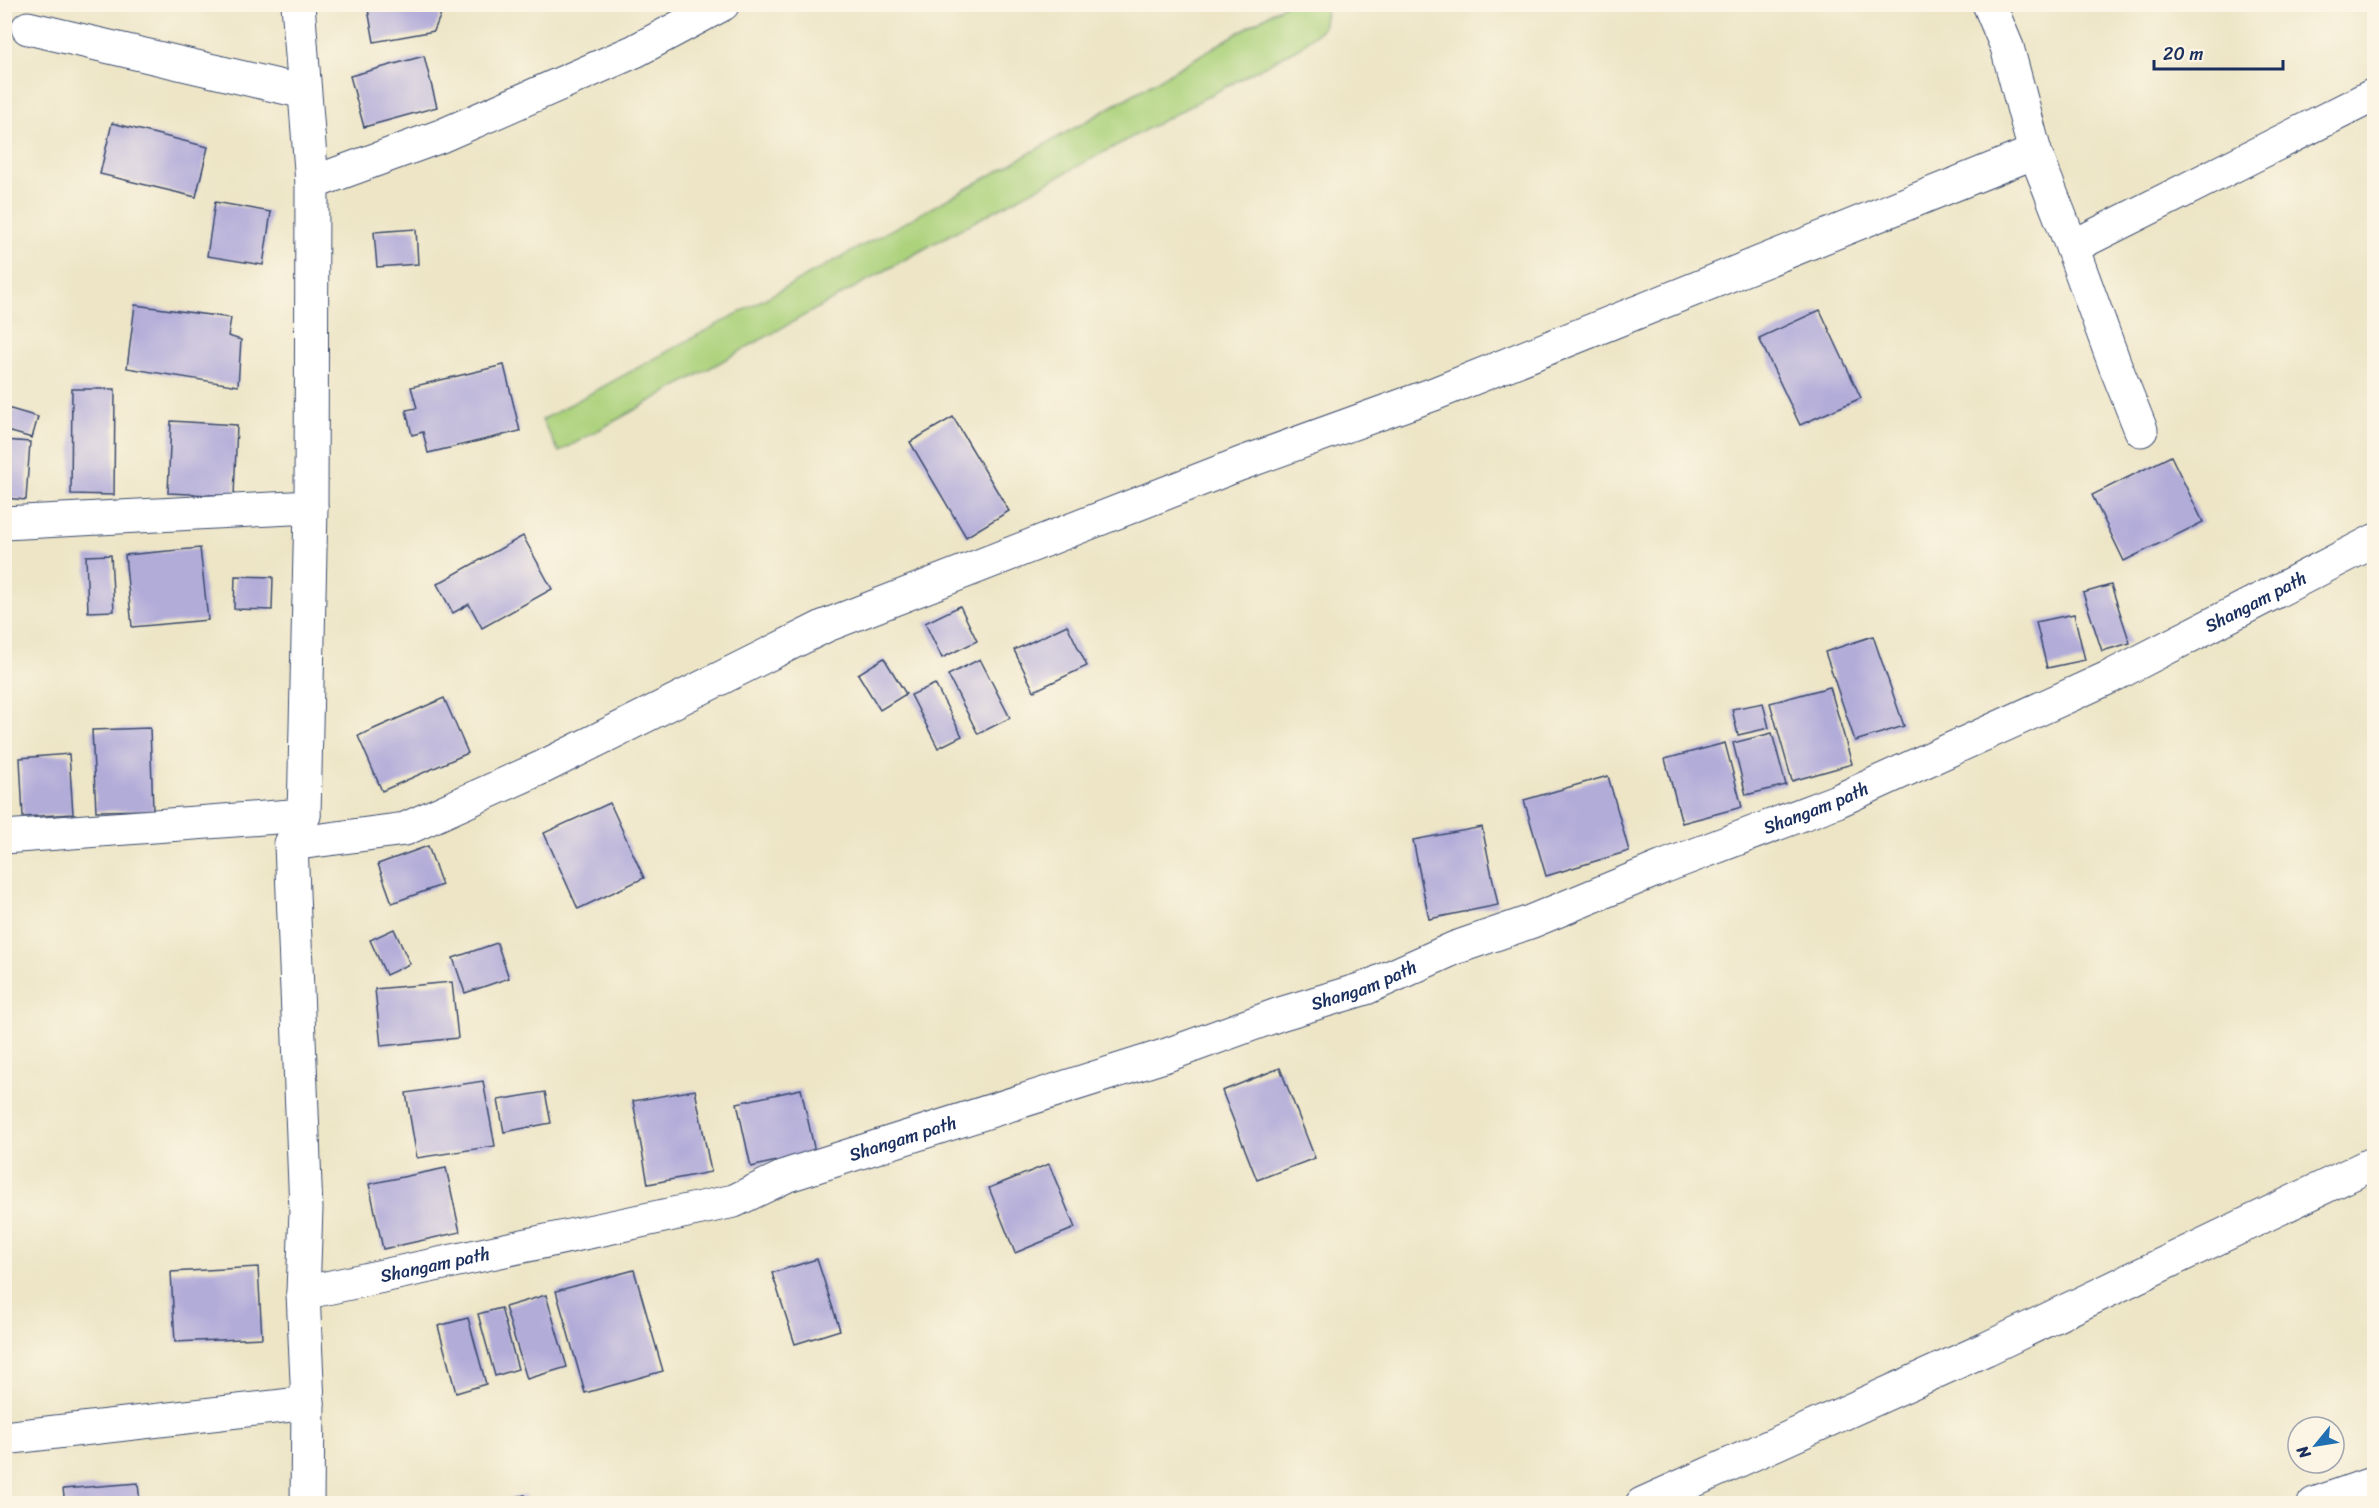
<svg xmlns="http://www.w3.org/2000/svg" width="2379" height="1508" viewBox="0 0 2379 1508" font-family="Sriracha,sans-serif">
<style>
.green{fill:#acd27c;stroke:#64806d;stroke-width:1.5}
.building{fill:#b2acd9}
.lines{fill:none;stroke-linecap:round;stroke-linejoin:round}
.street-casing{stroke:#3a4a6e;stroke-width:35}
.street{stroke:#fff;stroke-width:33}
.labels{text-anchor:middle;stroke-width:5;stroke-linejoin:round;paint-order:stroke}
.street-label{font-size:18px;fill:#1b2f5e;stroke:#fcf5e5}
</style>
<rect width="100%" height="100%" fill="#fcf5e5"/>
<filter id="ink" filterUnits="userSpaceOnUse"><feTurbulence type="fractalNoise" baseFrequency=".0167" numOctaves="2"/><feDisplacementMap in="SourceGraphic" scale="12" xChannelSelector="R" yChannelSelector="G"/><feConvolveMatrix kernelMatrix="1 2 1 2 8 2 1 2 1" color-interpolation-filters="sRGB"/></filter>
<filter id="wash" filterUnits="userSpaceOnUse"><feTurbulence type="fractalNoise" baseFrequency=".008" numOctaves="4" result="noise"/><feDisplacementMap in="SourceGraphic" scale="24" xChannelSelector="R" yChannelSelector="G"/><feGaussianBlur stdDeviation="1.35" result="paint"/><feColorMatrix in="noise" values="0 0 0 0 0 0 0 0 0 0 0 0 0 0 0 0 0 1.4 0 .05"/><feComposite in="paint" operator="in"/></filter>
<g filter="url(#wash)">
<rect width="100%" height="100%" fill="#ede5c6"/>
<!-- green -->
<path class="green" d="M1286,4L1320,5L1326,11L1323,28L1300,47L931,245L559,452L542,420C791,283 1043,152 1286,4Z"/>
<g id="blocks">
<!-- building -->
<g class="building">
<polygon points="367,4 445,4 434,31 374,42"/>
<polygon points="424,56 437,107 364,127 350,76"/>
<polygon points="112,123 208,147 196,197 100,174"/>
<polygon points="215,202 271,212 263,265 207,256"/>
<polygon points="416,229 418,264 377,267 374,232"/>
<polygon points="135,305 231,318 228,336 241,340 238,386 127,368"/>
<polygon points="1820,310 1861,398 1800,425 1759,338"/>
<polygon points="504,365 520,431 428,453 423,432 412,435 406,410 417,408 411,387"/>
<polygon points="72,389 115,389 114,495 71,494"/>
<polygon points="4,407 38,417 32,438 4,430"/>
<polygon points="953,417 1009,511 966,537 910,442"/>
<polygon points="171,421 237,425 234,496 168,493"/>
<polygon points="4,440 30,442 26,500 4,498"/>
<polygon points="2171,456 2203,522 2124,561 2092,495"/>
<polygon points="523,536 552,589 482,628 469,604 453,613 437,584"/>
<polygon points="200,548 208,620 132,627 125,555"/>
<polygon points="111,555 114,611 88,612 86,556"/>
<polygon points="235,576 273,577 272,610 234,609"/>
<polygon points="2111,585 2130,643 2102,651 2083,593"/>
<polygon points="960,606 977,641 942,658 925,623"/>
<polygon points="2074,614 2085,660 2047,668 2036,622"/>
<polygon points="1067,625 1087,666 1034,691 1014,650"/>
<polygon points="1873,636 1904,726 1855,741 1825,652"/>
<polygon points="884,658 906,694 880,710 858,674"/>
<polygon points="980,659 1010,718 978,734 948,675"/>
<polygon points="935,684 962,736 938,748 911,695"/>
<polygon points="1830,687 1852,764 1792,781 1770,703"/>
<polygon points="444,698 468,753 382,791 358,736"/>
<polygon points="1763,703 1769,728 1738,735 1732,709"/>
<polygon points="150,728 153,810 96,811 92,730"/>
<polygon points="1772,733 1786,785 1746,795 1733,743"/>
<polygon points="1725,743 1742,807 1682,823 1665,759"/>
<polygon points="69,754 73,814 23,817 20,758"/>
<polygon points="1608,776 1629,851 1546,876 1524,800"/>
<polygon points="610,803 644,878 578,909 544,833"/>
<polygon points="1482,827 1498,905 1429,919 1413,840"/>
<polygon points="428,846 442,885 392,903 378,864"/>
<polygon points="394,929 410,964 386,975 370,940"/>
<polygon points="497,943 509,978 465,993 453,958"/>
<polygon points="452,982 458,1038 381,1046 375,989"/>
<polygon points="1280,1068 1315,1158 1257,1180 1222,1091"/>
<polygon points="483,1081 495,1146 417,1158 406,1093"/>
<polygon points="801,1089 815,1152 751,1167 737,1103"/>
<polygon points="695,1090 711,1172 648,1184 633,1101"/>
<polygon points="545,1092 551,1123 504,1132 498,1100"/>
<polygon points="1049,1164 1075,1228 1015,1253 989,1188"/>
<polygon points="446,1168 460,1232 383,1249 369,1184"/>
<polygon points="817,1259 840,1330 795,1344 772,1273"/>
<polygon points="258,1267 262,1338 175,1342 171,1272"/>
<polygon points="634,1270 663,1371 585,1393 556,1291"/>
<polygon points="546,1295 567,1367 527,1379 505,1307"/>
<polygon points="501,1308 518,1369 495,1376 478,1314"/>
<polygon points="468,1318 486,1384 456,1393 438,1326"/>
<polygon points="138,1483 140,1504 65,1504 63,1489"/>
<polygon points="525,1495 527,1504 490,1504 490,1503"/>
</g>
</g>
</g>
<g filter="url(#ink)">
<use href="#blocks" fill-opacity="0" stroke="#3a4a6e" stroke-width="1.5"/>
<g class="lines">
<defs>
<g id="street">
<polyline points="298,4 312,183 311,507 304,815 291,844 306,1209 303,1293 308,1403 307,1504"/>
<polyline points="1989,4 2007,47 2035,152 2072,247 2374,95"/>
<polyline points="28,28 304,92"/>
<polyline points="312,183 441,136 635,51 723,4"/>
<polyline points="2072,247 2115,365 2141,430"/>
<polyline points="4,523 311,507"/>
<polyline points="4,837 304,815"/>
<polyline points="291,844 405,829 543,767 825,626 1240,464 1434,394 2035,152"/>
<path id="s1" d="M303,1293L734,1201L788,1175L1167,1055L1280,1014L1366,988L1455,948L1530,922L1663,867L1837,801L2110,677L2374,541"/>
<polyline points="4,1438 308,1403"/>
<polyline points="1642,1504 1986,1349 2374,1163"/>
<polyline points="2314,1504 2374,1483"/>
</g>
</defs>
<!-- street casing -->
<use href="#street" class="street-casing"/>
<!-- street -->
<use href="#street" class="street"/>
</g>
</g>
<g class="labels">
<!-- street labels -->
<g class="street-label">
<text dy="6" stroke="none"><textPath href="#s1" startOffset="2079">Shangam path</textPath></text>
<text dy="6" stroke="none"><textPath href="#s1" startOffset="1593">Shangam path</textPath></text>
<text dy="6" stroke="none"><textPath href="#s1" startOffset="1107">Shangam path</textPath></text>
<text dy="6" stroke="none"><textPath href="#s1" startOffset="621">Shangam path</textPath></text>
<text dy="6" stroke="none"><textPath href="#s1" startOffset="135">Shangam path</textPath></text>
</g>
</g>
<!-- margin -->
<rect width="2379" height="1508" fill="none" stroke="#fcf5e5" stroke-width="24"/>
<!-- north arrow -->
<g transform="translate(2316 1445) rotate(240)"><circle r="28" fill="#fcf5e5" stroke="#a2a6af" stroke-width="1.5"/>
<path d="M0-4.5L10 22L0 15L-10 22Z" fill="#1f6fb2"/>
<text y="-9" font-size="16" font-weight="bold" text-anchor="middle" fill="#1b2f5e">N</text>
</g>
<!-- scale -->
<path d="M2154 60v9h129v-9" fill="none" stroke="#1b2f5e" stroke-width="3"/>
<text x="2163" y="60" font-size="18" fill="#1b2f5e" stroke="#fcf5e5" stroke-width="4.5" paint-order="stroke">20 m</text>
</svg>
